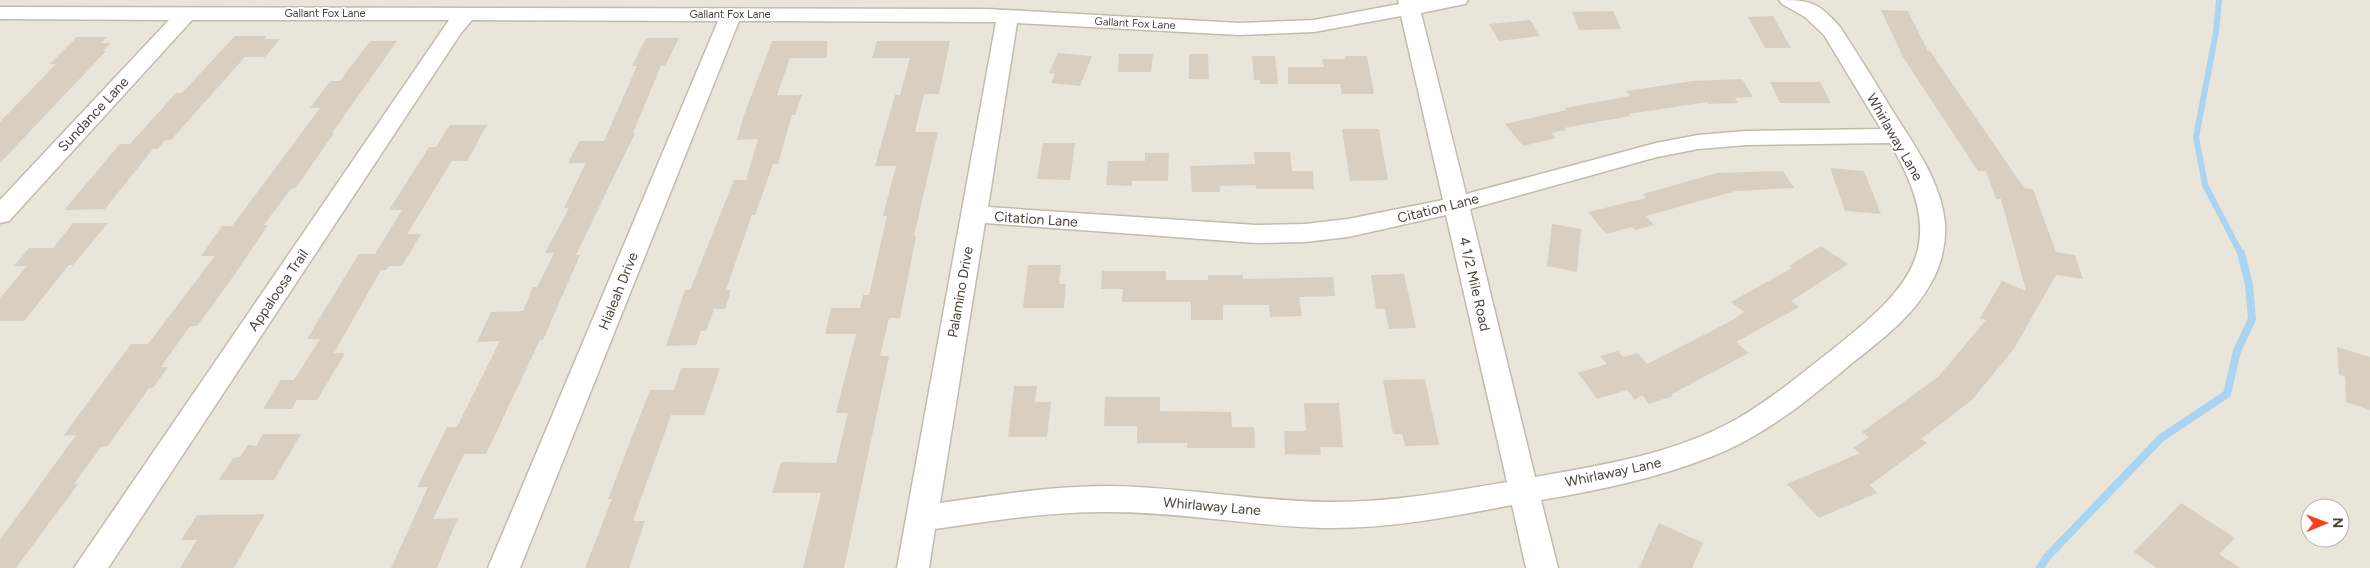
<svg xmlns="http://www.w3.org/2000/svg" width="2370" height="568" viewBox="0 0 2370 568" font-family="Figtree,sans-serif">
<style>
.residential{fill:#eae5da;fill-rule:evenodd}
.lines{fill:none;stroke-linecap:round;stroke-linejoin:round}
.stream-far1{stroke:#a9d4f2;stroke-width:6}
.stream{stroke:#a9d4f2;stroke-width:8}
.building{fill:#d8cfc1}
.minor-casing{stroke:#c2bbae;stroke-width:3}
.minor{fill:#fff;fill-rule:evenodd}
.labels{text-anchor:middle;stroke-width:4;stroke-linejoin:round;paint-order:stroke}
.far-street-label{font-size:11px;fill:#4b4439;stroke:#fff}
.street-label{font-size:14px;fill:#4b4439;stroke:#fff}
</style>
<rect width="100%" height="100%" fill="#f6f3ec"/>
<!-- residential -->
<path class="residential" d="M0,0H2370V568H0ZM2310,508H2340V538H2310Z"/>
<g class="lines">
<!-- stream-far1 -->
<polyline class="stream-far1" points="2219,0 2216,32 2196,137 2205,185 2241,254"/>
<!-- stream -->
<polyline class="stream" points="2040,568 2046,558 2161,438 2227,394 2237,351 2252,319 2249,285 2241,253"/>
</g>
<!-- building -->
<g class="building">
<polygon points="1881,10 1908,11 1928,51 1930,51 2024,188 2033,189 2056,252 2075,255 2083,279 2056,275 2014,349 1972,400 1921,439 1927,443 1870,485 1877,493 1819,518 1787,484 1860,453 1853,448 1869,437 1862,432 1938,377 1986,320 1980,318 2002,281 2026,291 2001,199 1996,199 1986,171 1978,171 1903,57"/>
<polygon points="1613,11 1621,29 1579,30 1572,12"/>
<polygon points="1773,16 1791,48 1765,48 1748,17"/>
<polygon points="1530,20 1540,36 1499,41 1489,24"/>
<polygon points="235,36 266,36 264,39 280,39 265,57 245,57 171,140 165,140 158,149 153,149 105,209 64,210 120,144 130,144 176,93 182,93"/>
<polygon points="77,37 107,37 101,43 111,43 103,51 106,51 0,163 0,122 56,64 50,64"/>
<polygon points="646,38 679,38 665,66 661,66 633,133 635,133 576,255 580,255 543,340 540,340 486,454 464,454 433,519 458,518 437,568 391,568 428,487 417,487 447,427 457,427 500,341 477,342 491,312 523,311 533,287 537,287 554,253 545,253 569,208 564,208 586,163 568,163 579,141 604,141 637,66 632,66"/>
<polygon points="370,41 397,41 332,133 334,133 296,188 291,189 264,225 268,225 233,277 197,326 190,326 161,367 168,367 153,388 149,388 108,446 101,447 74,484 78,484 16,568 0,568 0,540 76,435 63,436 131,344 148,344 215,256 201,256 222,226 232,226 320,108 310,108 330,81 340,81"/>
<polygon points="772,41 827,41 827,58 790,58 777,95 802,95 795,115 792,115 778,164 773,164 755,215 752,215 726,290 731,290 725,309 714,309 706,331 701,331 696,345 666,346 685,290 690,290 734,180 746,180 758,139 737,140 744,115"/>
<polygon points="877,41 950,41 939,94 924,94 915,132 938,132 914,236 916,236 900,318 889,318 880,356 889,356 844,568 803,568 821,493 772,493 781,462 836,463 848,413 836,413 856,334 825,334 831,308 860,308 863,295 869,295 887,216 883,216 896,166 875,166 895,95 900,95 910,58 872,58"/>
<polygon points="1058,53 1092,56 1080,86 1051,83 1055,74 1049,73"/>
<polygon points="1119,54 1153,54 1151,72 1118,72"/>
<polygon points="1189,54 1208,54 1209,79 1189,79"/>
<polygon points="1252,56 1275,56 1278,84 1260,84 1260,80 1254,80"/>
<polygon points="1345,56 1367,56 1374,94 1342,94 1340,84 1288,84 1288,67 1324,67 1322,59 1345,59"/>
<polygon points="1742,79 1753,97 1735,98 1738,103 1708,104 1707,102 1629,114 1630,116 1564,128 1566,130 1551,133 1556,138 1523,146 1505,124 1566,110 1565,108 1630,96 1626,91 1693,81"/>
<polygon points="1770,82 1820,82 1831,103 1780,103"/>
<polygon points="450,125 487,125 467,161 452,161 407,234 421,234 402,266 389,266 386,270 381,270 334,353 345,353 317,400 297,400 292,409 263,409 281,380 294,380 320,339 307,339 336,291 359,254 375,254 402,210 389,210 429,147 436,147"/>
<polygon points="1342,129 1379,129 1388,180 1350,181"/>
<polygon points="1043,143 1075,143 1070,180 1037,179"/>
<polygon points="1254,152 1290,152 1292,171 1313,171 1314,189 1256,189 1256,185 1220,186 1220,192 1192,192 1190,166 1255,164"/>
<polygon points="1145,153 1169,153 1168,181 1132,181 1132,186 1106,185 1108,161 1145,161"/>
<polygon points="1830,168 1864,171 1881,214 1845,211"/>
<polygon points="1783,171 1794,188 1736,191 1646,216 1654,225 1635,230 1632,227 1606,234 1588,212 1646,198 1643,194 1717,173"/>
<polygon points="73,223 108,223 73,265 69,265 24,321 0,321 0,298 27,266 14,266 29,248 53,248"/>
<polygon points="1552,224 1581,229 1577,272 1547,266"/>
<polygon points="1821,246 1848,264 1791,301 1799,307 1736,342 1749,353 1672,394 1673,396 1649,404 1642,395 1635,400 1627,390 1597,399 1578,373 1607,364 1600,356 1618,351 1623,357 1638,353 1647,364 1731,321 1744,312 1731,302 1792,268 1789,266"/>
<polygon points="1028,265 1061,265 1059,284 1066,284 1064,308 1023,308"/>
<polygon points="1102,271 1166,271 1166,280 1208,280 1208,275 1243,275 1243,279 1333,277 1335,296 1299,297 1302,316 1270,317 1269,305 1223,305 1223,320 1191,320 1191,302 1122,302 1123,289 1101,289"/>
<polygon points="1404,274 1416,328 1389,329 1385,309 1376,309 1371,275"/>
<polygon points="2337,347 2370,357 2370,410 2346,402 2345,377 2339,375"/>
<polygon points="681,368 720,368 704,415 671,415 633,521 645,521 629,568 585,568 612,499 608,499 650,390 674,390"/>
<polygon points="1425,379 1439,445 1405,446 1402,434 1393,434 1383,380"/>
<polygon points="1014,386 1037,386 1035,402 1051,402 1047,437 1008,437"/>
<polygon points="1105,397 1160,397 1160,411 1231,412 1232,427 1254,427 1255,448 1187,448 1187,443 1137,443 1137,426 1104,426"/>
<polygon points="1304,403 1339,403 1343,447 1320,447 1321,455 1285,454 1284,431 1306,431"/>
<polygon points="263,434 301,434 274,480 219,480 233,458 240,457 248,445 256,446"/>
<polygon points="2181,503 2235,538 2219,554 2240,568 2157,568 2134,552"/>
<polygon points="265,514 234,568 180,568 197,540 181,540 197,515"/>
<polygon points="1659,523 1703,543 1692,568 1639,568"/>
</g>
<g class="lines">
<defs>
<path id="minor" d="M1398,0H1468L1465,4L1421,13L1466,194L1656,143L1698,135L1746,131L1881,129L1824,35L1805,17L1782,4L1779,0C1811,0 1818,2 1840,27C1858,54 1875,82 1892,110C1914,145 1941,181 1945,223C1946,243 1942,263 1932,281C1914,316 1881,340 1851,364C1808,400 1766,435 1713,456C1658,478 1600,490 1541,500L1558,568H1526L1512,505C1450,517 1388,529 1324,528C1252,526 1181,512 1109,512C1050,511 993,521 935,529L929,568H897L996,22L739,21L520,568H488L718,21L472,20L461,33L108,568H74L449,20H192L9,221L0,223V200L169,20L0,19V7L988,9L1239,23L1314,20L1399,4ZM1401,16L1443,200L1348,219L1305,224L1256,225L988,207L1017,23L1239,35L1314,32ZM1890,143C1950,245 1915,284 1833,349C1801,374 1770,400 1735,420C1674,454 1603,465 1535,477L1470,209L1657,157L1698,149L1746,145ZM1446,215L1507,482C1447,492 1388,503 1327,502C1254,501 1182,487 1108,486C1052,486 996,495 940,503L985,223L1256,243L1305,242L1348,237Z"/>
</defs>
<!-- minor casing -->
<use href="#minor" class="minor-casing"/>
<!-- minor -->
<use href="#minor" class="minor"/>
</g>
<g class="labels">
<!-- far-street labels -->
<g class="far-street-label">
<text x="325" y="17">Gallant Fox Lane</text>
<text x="730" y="18">Gallant Fox Lane</text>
<text transform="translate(1135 23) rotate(3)" y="4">Gallant Fox Lane</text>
</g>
<!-- street labels -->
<g class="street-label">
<text transform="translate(93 114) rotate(-47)" y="5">Sundance Lane</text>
<text transform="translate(1895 137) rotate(60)" y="5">Whirlaway Lane</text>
<text transform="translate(1438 208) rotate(-14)" y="5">Citation Lane</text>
<text transform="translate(1036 219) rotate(4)" y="5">Citation Lane</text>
<text transform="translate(1475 284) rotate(77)" y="5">4 1/2 Mile Road</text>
<text transform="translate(278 290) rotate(-56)" y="5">Appaloosa Trail</text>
<text transform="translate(618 291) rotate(-68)" y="5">Hialeah Drive</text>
<text transform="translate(960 292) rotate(-80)" y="5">Palamino Drive</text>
<text transform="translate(1613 472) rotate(-12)" y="5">Whirlaway Lane</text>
<text transform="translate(1212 506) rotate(5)" y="5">Whirlaway Lane</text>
</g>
</g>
<!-- north arrow -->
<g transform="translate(2325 523) rotate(89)"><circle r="24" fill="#ffffff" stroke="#b7b4b0"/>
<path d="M0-4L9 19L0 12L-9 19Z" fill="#fc3f1d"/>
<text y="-8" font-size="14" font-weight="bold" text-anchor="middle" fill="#4b4439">N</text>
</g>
</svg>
